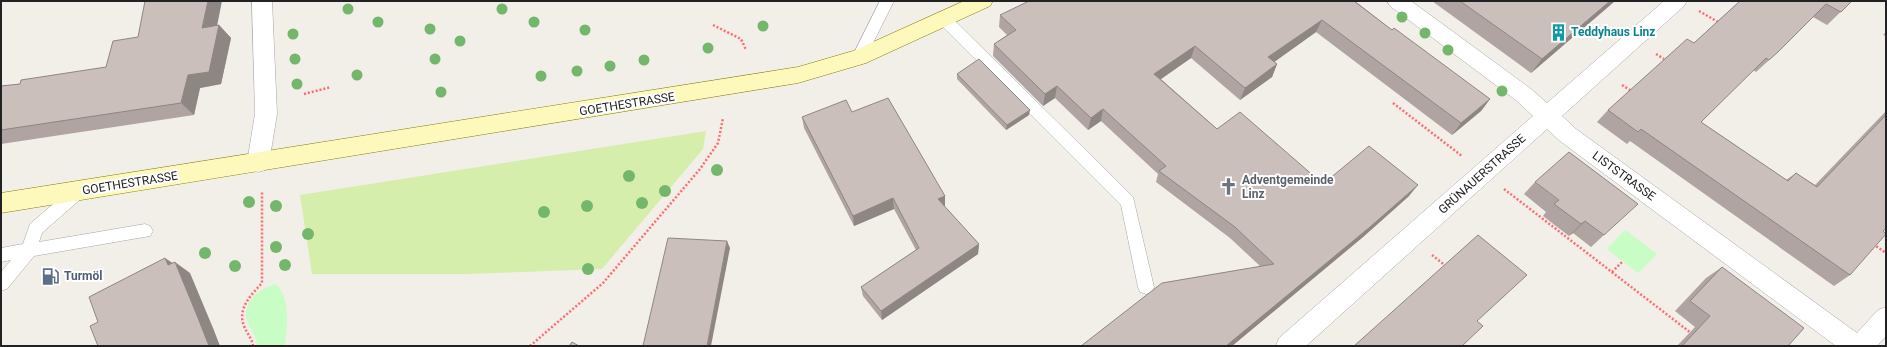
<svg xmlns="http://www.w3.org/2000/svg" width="1887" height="347" viewBox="0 0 1887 347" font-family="Roboto,sans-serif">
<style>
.grass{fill:#d6eeac}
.park{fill:#c8fdc5}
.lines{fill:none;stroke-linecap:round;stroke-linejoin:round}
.lane-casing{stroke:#a6a6a6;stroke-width:1}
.street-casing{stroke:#a6a6a6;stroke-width:1}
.secondary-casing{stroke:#817e00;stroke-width:1}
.path{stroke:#ff6c71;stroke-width:2.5;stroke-dasharray:2 2;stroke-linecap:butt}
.lane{fill:#fff;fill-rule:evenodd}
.street{fill:#fff;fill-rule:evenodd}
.secondary{fill:#fdf8bb;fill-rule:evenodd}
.tree{fill:#74b76c}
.wall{fill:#afa4a1}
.shaded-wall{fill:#8e8683}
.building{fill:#cbbfbb;stroke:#8e8683}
.labels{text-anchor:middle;stroke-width:4;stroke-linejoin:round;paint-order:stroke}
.culture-label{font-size:12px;font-weight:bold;fill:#0d838f;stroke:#fff;text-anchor:start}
.street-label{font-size:12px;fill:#222;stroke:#fff}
.worship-label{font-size:12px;font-weight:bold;fill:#5b616d;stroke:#fff;text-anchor:start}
.service-label{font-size:12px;font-weight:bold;fill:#4e5e75;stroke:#fff;text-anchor:start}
</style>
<rect width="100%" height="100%" fill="#f2eee8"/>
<!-- grass -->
<polygon class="grass" points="706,131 703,149 602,269 466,274 312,274 300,195"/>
<!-- park -->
<g class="park">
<polygon points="1625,230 1657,254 1638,273 1607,249"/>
<path d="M276,284C291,299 287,325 285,345L257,346C257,334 247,326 246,317C244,300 262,287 276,284Z"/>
</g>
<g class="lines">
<defs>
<g id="lane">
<polygon points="880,1 894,1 864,61 859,63 854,61 852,57"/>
<polygon points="944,14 949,15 1133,197 1154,287 1152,292 1146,294 1140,292 1138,287 1121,205 939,23 937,19 939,15"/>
<polygon points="79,185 84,186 87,191 84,196 42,233 39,242 145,224 150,226 153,231 150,236 34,256 7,289 1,291 1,272 11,260 1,262 1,248 23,244 30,224 74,186"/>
</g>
<g id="street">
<polygon points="252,1 272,1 277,114 269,163 266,170 258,172 250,170 247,163 255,114"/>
<polygon points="1387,1 1411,1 1531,89 1547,103 1664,1 1687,1 1684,6 1562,116 1576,129 1857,333 1878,310 1886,307 1886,336 1877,346 1836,346 1560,141 1547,129 1306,346 1276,346 1279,338 1533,116 1517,101 1390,6"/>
</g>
<polygon id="secondary" points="964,1 993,1 990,6 866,63 798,83 1,213 1,193 798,67 853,51"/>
</defs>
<!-- lane casing -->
<use href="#lane" class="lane-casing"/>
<!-- street casing -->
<use href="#street" class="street-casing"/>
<!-- secondary casing -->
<use href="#secondary" class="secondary-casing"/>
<!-- path -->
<g class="path">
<polyline points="1699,11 1718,22"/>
<polyline points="713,25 741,39 746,50"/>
<polyline points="1656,54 1664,59"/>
<polyline points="1622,85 1633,92"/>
<polyline points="304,94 331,87"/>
<polyline points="1393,103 1462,156"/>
<polyline points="1504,189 1691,333"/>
<polyline points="1873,244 1886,253"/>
<polyline points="1432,255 1446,266"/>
<polyline points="1612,272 1623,261"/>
<path d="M253,346C252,338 247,334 244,326C237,309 251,295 262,283V192"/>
<polyline points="530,346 603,283 700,169 718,143 723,118"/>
</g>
<!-- lane -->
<use href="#lane" class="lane"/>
<!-- street -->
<use href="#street" class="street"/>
<!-- secondary -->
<use href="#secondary" class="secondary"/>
</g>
<!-- trees -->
<g class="tree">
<circle cx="348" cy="9" r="5.5"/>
<circle cx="502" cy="9" r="5.5"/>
<circle cx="1402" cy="17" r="5.5"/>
<circle cx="378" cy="22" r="5.5"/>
<circle cx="534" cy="22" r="5.5"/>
<circle cx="763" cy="26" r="5.5"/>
<circle cx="430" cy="29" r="5.5"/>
<circle cx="585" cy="30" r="5.5"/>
<circle cx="1425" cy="33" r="5.5"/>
<circle cx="293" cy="34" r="5.5"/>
<circle cx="460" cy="41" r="5.5"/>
<circle cx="708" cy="48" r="5.5"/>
<circle cx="1448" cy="50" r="5.5"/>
<circle cx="295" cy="59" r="5.5"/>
<circle cx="435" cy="59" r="5.5"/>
<circle cx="644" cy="60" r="5.5"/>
<circle cx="610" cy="66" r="5.5"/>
<circle cx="577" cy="71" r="5.5"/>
<circle cx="357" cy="75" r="5.5"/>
<circle cx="541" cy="76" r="5.5"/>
<circle cx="297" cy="84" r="5.5"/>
<circle cx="1502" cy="91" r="5.5"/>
<circle cx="441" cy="92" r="5.5"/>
<circle cx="717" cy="170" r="6"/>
<circle cx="629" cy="176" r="6"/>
<circle cx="665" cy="191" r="6"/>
<circle cx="249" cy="202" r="6"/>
<circle cx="642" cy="203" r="6"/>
<circle cx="276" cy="206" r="6"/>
<circle cx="587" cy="206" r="6"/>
<circle cx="544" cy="212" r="6"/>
<circle cx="308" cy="234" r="6"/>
<circle cx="276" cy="247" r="6"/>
<circle cx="205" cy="253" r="6"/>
<circle cx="285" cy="265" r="6"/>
<circle cx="235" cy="266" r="6"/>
<circle cx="588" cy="269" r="6"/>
</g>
<!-- wall -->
<g class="wall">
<polygon points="1355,1 1392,30 1490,99 1481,111 1452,135 1316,32 1274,62 1277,64 1272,77 1240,100 1191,58 1161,79 1217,129 1323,184 1409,196 1363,237 1232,346 1081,346 1260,266 1230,238 1156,182 1158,174 1101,121 1088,130 1055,98 1043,106 993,56 994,44 1007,35 999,27 1000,15"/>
<polygon points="1432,1 1615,1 1531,73"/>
<polygon points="1740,1 1852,1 1827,25 1813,17 1779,51 1756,72 1753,70 1701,122 1786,180 1796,173 1815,185 1886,111 1886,228 1850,275 1834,286 1630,141 1627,144 1597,122 1608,110 1694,43"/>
<polygon points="219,25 231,38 221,84 200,88 194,115 1,144 1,86 20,84 106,67 217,26"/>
<polygon points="1886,32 1886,36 1883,35"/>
<polygon points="957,74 1029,115 1006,130 957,79"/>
<polygon points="852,112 945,196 945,206 944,206 979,244 978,254 882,320 863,296 861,287 916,250 894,209 854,226 804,128 802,117"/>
<polygon points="1535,182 1604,235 1591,247 1573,233 1569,236 1543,216 1546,212 1524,194"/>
<polygon points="1722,267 1788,346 1677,346 1695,327 1675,311 1706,278"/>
</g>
<!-- shaded-wall -->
<g class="shaded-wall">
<polygon points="208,1 222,1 214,41 202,28"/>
<polygon points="1610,1 1615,1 1531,73 1542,59"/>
<polygon points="1322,20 1316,32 1263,70 1268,57"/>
<polygon points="219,25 231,38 221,84 200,88 194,115 181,103 188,75"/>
<polygon points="1195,46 1191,58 1151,86 1154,74"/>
<polygon points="1277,64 1272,77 1240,100 1245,88"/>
<polygon points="1057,86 1055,98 1043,106 1045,94"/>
<polygon points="1490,99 1481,111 1452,135 1461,123"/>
<polygon points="1103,109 1101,121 1088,130 1091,118"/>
<polygon points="1030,110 1029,115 1006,130 1007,125"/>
<polygon points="1418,185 1409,196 1363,237 1232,346 1226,346"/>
<polygon points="945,196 945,206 938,209 938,199"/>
<polygon points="893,198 894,209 854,226 853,216"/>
<polygon points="1585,221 1573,233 1569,236 1581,224"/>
<polygon points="727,241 730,248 711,346 707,346"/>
<polygon points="979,244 978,254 882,320 881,311"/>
<polygon points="165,258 177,266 175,262 190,273 213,328 220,346 209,346 168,265"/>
</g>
<!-- building -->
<g class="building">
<polygon points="145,1 208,1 202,28 219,25 209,72 188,75 181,103 1,130 1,86 20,84 21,80 106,67 113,41 138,37"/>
<polygon points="1029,1 1354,1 1392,30 1394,28 1490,99 1461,123 1322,20 1268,57 1277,64 1245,88 1195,46 1154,74 1217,129 1240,112 1323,184 1369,146 1418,185 1370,227 1226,346 1081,346 1162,283 1274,264 1235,227 1159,171 1166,166 1103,109 1091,118 1057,86 1045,94 994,44 1016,30 1000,15"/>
<polygon points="1460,1 1610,1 1542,59"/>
<polygon points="1740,1 1852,1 1841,12 1826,4 1779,51 1769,60 1766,58 1701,122 1788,181 1796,173 1817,187 1886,115 1886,228 1883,231 1886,234 1850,275 1641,129 1638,132 1608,110 1687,39 1694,43"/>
<polygon points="979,59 1030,110 1007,125 957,74"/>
<polygon points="888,98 945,196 938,199 979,244 881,311 861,287 919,248 893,198 853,216 802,117 846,100 852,112"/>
<polygon points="1569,152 1638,204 1604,235 1585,221 1581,224 1554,204 1559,200 1535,182"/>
<polygon points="1478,235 1527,275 1477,321 1483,326 1462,346 1354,346"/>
<polygon points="668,238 727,241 707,346 643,346"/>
<polygon points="165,258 168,265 175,262 198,318 209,346 98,346 90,326 98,322 89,297"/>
<polygon points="1722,267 1804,328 1788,346 1682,346 1710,316 1690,301"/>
<polygon points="572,342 579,346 569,346"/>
</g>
<!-- icons -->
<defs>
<symbol id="building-bare" viewBox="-9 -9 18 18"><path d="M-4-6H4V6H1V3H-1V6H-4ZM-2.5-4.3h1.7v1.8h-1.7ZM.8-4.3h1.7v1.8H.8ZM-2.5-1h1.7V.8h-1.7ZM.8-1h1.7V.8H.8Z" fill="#0f9aa8" stroke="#fff" stroke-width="2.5" paint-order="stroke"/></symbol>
<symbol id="church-bare" viewBox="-9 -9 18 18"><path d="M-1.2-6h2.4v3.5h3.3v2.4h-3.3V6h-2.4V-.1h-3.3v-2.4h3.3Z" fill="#6b7280" stroke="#fff" stroke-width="2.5" paint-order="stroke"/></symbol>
<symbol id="fuel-bare" viewBox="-9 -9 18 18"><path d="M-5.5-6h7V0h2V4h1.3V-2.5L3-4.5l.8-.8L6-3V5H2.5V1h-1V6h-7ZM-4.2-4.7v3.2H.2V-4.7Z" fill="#5c6f8a" stroke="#fff" stroke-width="2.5" paint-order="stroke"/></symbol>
</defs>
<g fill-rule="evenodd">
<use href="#building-bare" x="1546" y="20" width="25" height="25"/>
<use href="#church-bare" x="1216" y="174" width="25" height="25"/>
<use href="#fuel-bare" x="38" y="264" width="25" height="25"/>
</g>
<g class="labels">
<!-- culture labels -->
<g class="culture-label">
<text x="1571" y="36">Teddyhaus Linz</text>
</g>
<!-- street labels -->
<g class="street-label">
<text transform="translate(627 104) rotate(-9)" y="4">GOETHESTRASSE</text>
<text transform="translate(1482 174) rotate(-42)" y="4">GRÜNAUERSTRASSE</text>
<text transform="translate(1624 176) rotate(36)" y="4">LISTSTRASSE</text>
<text transform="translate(130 183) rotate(-9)" y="4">GOETHESTRASSE</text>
</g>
<!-- worship labels -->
<g class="worship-label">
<text x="1242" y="184">Adventgemeinde<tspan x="1242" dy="14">Linz</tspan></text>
</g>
<!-- service labels -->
<g class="service-label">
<text x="64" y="280">Turmöl</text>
</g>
</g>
<!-- border -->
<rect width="1887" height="347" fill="none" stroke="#222222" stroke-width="4"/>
</svg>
